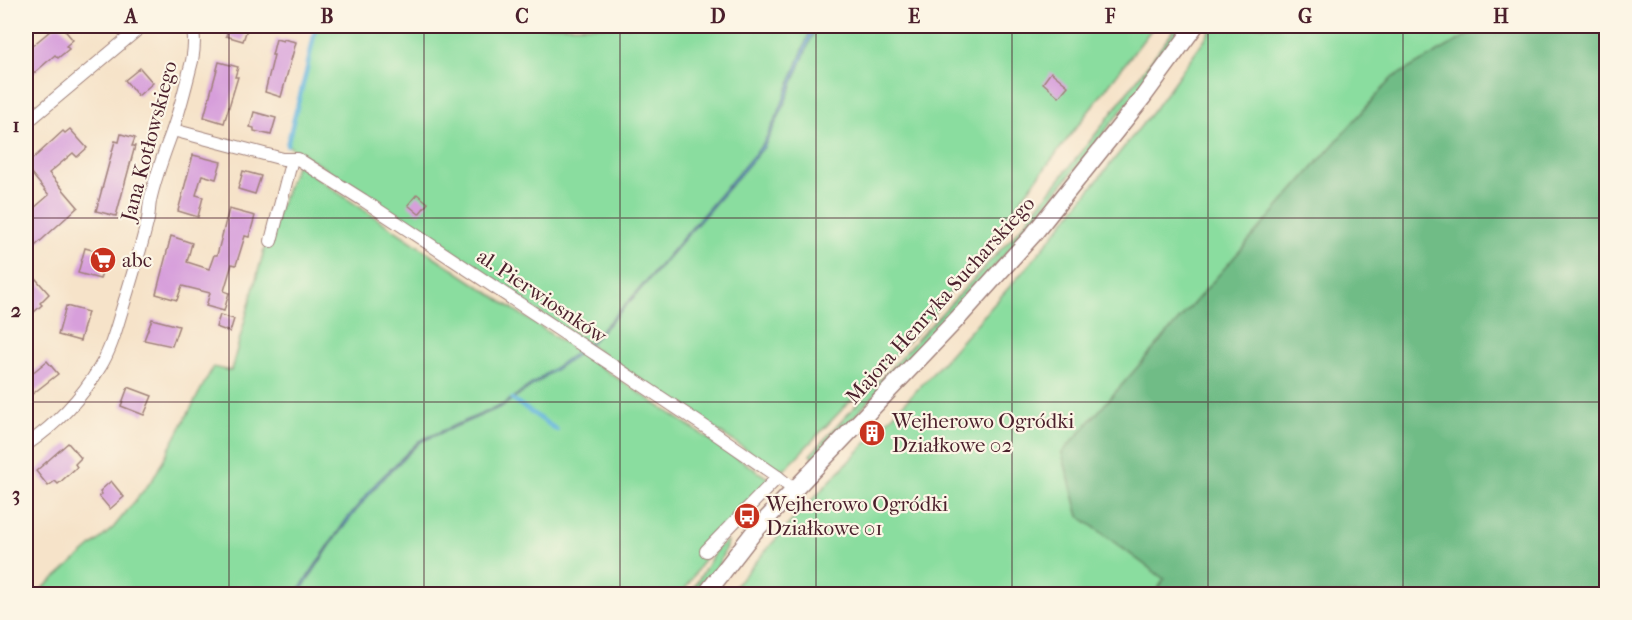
<svg xmlns="http://www.w3.org/2000/svg" width="1632" height="620" viewBox="0 0 1632 620" font-family="'IM FELL French Canon',serif">
<style>
.green{fill:#8add9f;stroke:#6a7e65;stroke-width:1.5}
.forest{fill:#6fbc86;stroke:#5c6e58;stroke-width:1.5}
.water{fill:#63b5de;stroke:#566a84;stroke-width:1.5}
.lines{fill:none;stroke-linecap:round;stroke-linejoin:round}
.stream{stroke:#63b5de;stroke-width:4.5}
.building{fill:#d79fdb}
.street-casing{stroke:#a0817a;stroke-width:14}
.secondary-casing{stroke:#a0817a;stroke-width:19}
.street{stroke:#fff;stroke-width:12}
.secondary{stroke:#fff;stroke-width:16}
.grid{fill:none;stroke:#4a1f2b;stroke-width:1.5;stroke-opacity:0.55}
.labels{text-anchor:middle;stroke-width:4.5;stroke-linejoin:round;paint-order:stroke}
.street-label{font-size:21px;fill:#4a1f2b;stroke:#fcf5e5}
.poi-label{font-size:21px;fill:#4a1f2b;stroke:#fcf5e5;text-anchor:start}
.neatline{fill:none;stroke:#4a1f2b;stroke-width:2}
.grid-label{font-size:20px;text-anchor:middle;font-weight:bold;fill:#4a1f2b}
</style>
<rect width="100%" height="100%" fill="#fcf5e5"/>
<filter id="ink" filterUnits="userSpaceOnUse"><feTurbulence type="fractalNoise" baseFrequency=".0167" numOctaves="2"/><feDisplacementMap in="SourceGraphic" scale="12" xChannelSelector="R" yChannelSelector="G"/><feConvolveMatrix kernelMatrix="1 2 1 2 8 2 1 2 1" color-interpolation-filters="sRGB"/></filter>
<filter id="wash" filterUnits="userSpaceOnUse"><feTurbulence type="fractalNoise" baseFrequency=".008" numOctaves="4" result="noise"/><feDisplacementMap in="SourceGraphic" scale="24" xChannelSelector="R" yChannelSelector="G"/><feGaussianBlur stdDeviation="1.35" result="paint"/><feColorMatrix in="noise" values="0 0 0 0 0 0 0 0 0 0 0 0 0 0 0 0 0 1.4 0 .05"/><feComposite in="paint" operator="in"/></filter>
<g filter="url(#wash)">
<rect width="100%" height="100%" fill="#f6e3c9"/>
<!-- green -->
<g class="green">
<polygon points="316,26 1154,26 931,317 783,471 779,468 777,470 369,199 317,163 287,145 306,73"/>
<polygon points="1177,26 1186,26 1129,101 1026,230 975,288 814,459 810,455 1020,229 1102,126"/>
<polygon points="1214,26 1484,26 1392,78 1062,453 1079,516 1164,579 1155,594 730,594 736,585 789,524 933,373 1034,259 1153,111"/>
<polygon points="297,164 337,192 769,479 708,553 682,594 36,594 113,528 153,479 213,367 231,371 267,239"/>
<polygon points="727,541 728,542 718,566 698,594 690,594 718,547"/>
</g>
<!-- forest -->
<polygon class="forest" points="1484,26 1606,26 1606,594 1155,594 1164,579 1079,516 1062,453 1392,78"/>
<!-- water -->
<polygon class="water" points="812,26 816,26 782,110 764,147 634,297 590,344 578,354 513,399 503,406 420,442 380,482 359,507 336,537 302,589 296,594 346,520 376,483 419,441 502,405 588,344 636,293 763,144 778,114"/>
<g class="lines">
<!-- stream -->
<g class="stream">
<polyline points="287,145 306,73 316,26"/>
<polyline points="512,399 557,430"/>
</g>
</g>
<g id="blocks">
<!-- building -->
<g class="building">
<polygon points="56,26 61,26 73,40 66,46 69,49 58,58 55,55 26,80 26,51"/>
<polygon points="229,26 248,26 243,41 226,36"/>
<polygon points="276,39 283,41 283,39 296,42 281,97 265,92 274,55 272,55"/>
<polygon points="219,62 238,67 235,77 238,77 224,123 204,117"/>
<polygon points="140,68 153,83 138,96 125,80"/>
<polygon points="1051,72 1068,86 1059,97 1043,83"/>
<polygon points="254,112 276,118 271,135 254,131 254,128 250,127"/>
<polygon points="70,129 87,148 77,157 73,153 49,173 78,207 35,246 26,235 26,215 49,195 26,167 26,165 63,131 65,133"/>
<polygon points="121,134 135,138 132,146 135,146 116,216 96,211 115,141 119,142"/>
<polygon points="193,155 221,162 216,179 202,175 196,195 203,197 198,217 178,211"/>
<polygon points="243,171 261,176 255,194 238,189"/>
<polygon points="417,194 428,203 419,214 408,205"/>
<polygon points="229,209 255,216 249,237 245,236 236,265 232,264 224,291 229,293 224,311 206,306 210,293 182,286 177,300 156,294 171,236 192,243 187,262 209,269 214,255 217,255"/>
<polygon points="85,248 107,254 100,279 78,273"/>
<polygon points="36,279 49,294 40,303 42,305 26,319 26,288"/>
<polygon points="66,306 88,312 80,341 58,335"/>
<polygon points="220,315 234,319 230,332 216,327"/>
<polygon points="152,319 179,326 172,346 144,340"/>
<polygon points="47,361 58,374 26,399 26,378"/>
<polygon points="128,387 152,396 144,415 121,406"/>
<polygon points="68,443 81,458 75,464 77,467 58,484 55,481 48,486 36,471"/>
<polygon points="111,481 124,497 110,509 99,496 102,494 100,491"/>
</g>
</g>
</g>
<g filter="url(#ink)">
<use href="#blocks" fill-opacity="0" stroke="#a0817a" stroke-width="1.5"/>
<g class="lines">
<defs>
<g id="street">
<polyline points="26,123 142,26"/>
<polyline points="173,130 283,159 298,159 363,200 710,430 778,477 794,490"/>
<polyline points="271,241 292,159"/>
<path d="M26,445C57,424 81,399 100,367C110,351 115,333 120,316C130,284 140,252 148,219C149,213 149,207 150,201C155,177 164,154 172,132C180,110 186,84 192,61C194,50 196,36 191,26"/>
<polyline points="706,551 778,477"/>
</g>
<polyline id="secondary" points="706,594 754,532 961,315 1032,236 1143,97 1195,26"/>
</defs>
<!-- street casing -->
<use href="#street" class="street-casing"/>
<!-- secondary casing -->
<use href="#secondary" class="secondary-casing"/>
<!-- street -->
<use href="#street" class="street"/>
<!-- secondary -->
<use href="#secondary" class="secondary"/>
</g>
</g>
<!-- grid -->
<path class="grid" d="M229,26V594M424,26V594M620,26V594M816,26V594M1012,26V594M1208,26V594M1403,26V594M26,218H1606M26,402H1606"/>
<!-- icons -->
<defs>
<symbol id="supermarket-disc" viewBox="-11 -11 22 22"><circle r="9.5" fill="#c8321e" stroke="#fcf5e5"/><path d="M-6-5.5h2.5l.6 2H6L4.5 2H-2.5L-4.4-4H-6ZM-1.5 3.2a1.3 1.3 0 1 0 .1 0ZM3 3.2a1.3 1.3 0 1 0 .1 0Z" fill="#fff"/></symbol>
<symbol id="building-disc" viewBox="-11 -11 22 22"><circle r="9.5" fill="#c8321e" stroke="#fcf5e5"/><path d="M-4-6H4V6H1V3H-1V6H-4ZM-2.5-4.3h1.7v1.8h-1.7ZM.8-4.3h1.7v1.8H.8ZM-2.5-1h1.7V.8h-1.7ZM.8-1h1.7V.8H.8Z" fill="#fff"/></symbol>
<symbol id="bus-disc" viewBox="-11 -11 22 22"><circle r="9.5" fill="#c8321e" stroke="#fcf5e5"/><path d="M-5-6H5V4H4V6H2V4H-2V6H-4V4H-5ZM-3.5-4V0h7V-4ZM-3.5 1.2v1.5H-2V1.2ZM2 1.2v1.5H3.5V1.2Z" fill="#fff"/></symbol>
</defs>
<g fill-rule="evenodd">
<use href="#supermarket-disc" x="88" y="245" width="30" height="30"/>
<use href="#building-disc" x="857" y="418" width="30" height="30"/>
<use href="#bus-disc" x="732" y="501" width="30" height="30"/>
</g>
<g class="labels">
<!-- street labels -->
<g class="street-label">
<text transform="translate(149 141) rotate(-75)" y="7">Jana Kotłowskiego</text>
<text transform="translate(542 296) rotate(34)" y="7">al. Pierwiosnków</text>
<text transform="translate(940 300) rotate(-48)" y="7">Majora Henryka Sucharskiego</text>
</g>
<!-- poi labels -->
<g class="poi-label">
<text x="122" y="267">abc</text>
<text x="892" y="428">Wejherowo Ogródki<tspan x="892" dy="24">Działkowe 02</tspan></text>
<text x="766" y="511">Wejherowo Ogródki<tspan x="766" dy="24">Działkowe 01</tspan></text>
</g>
</g>
<!-- margin -->
<rect width="1632" height="620" fill="none" stroke="#fcf5e5" stroke-width="66"/>
<rect x="33" y="33" width="1566" height="554" class="neatline"/>
<g class="grid-label">
<text x="131" y="23">A</text>
<text x="327" y="23">B</text>
<text x="522" y="23">C</text>
<text x="718" y="23">D</text>
<text x="914" y="23">E</text>
<text x="1110" y="23">F</text>
<text x="1305" y="23">G</text>
<text x="1501" y="23">H</text>
<text x="16" y="132">1</text>
<text x="16" y="317">2</text>
<text x="16" y="501">3</text>
</g>
</svg>
